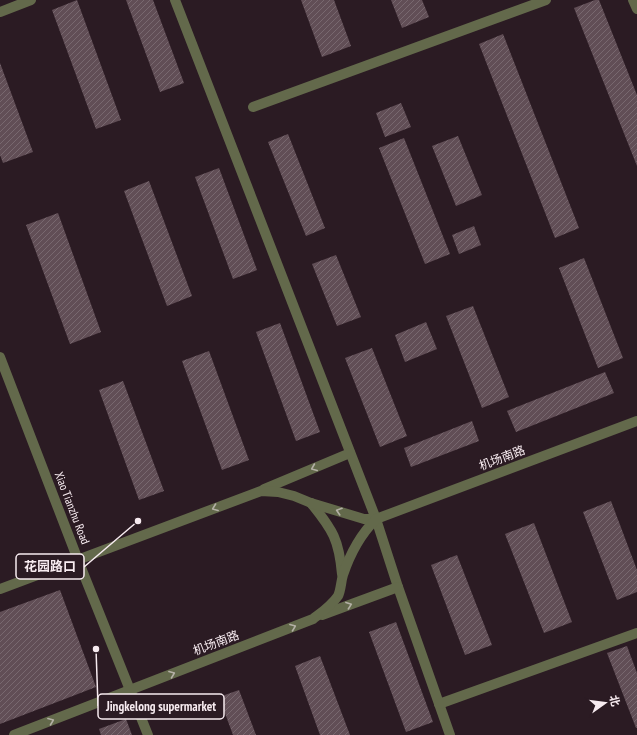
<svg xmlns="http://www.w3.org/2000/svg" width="637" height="735" viewBox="0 0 637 735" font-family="'PT Sans Narrow','Noto Sans SC',sans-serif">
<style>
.building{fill:url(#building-hatch)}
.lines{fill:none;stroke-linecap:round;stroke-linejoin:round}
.minor{stroke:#63694b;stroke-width:10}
.oneway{stroke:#b4b0a6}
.labels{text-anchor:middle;stroke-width:3;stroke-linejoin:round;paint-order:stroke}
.street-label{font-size:12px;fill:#f7ebf0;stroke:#2b1b23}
.leader{fill:none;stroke:#f7ebf0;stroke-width:1.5}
.callout-dot{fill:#f7ebf0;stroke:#2b1b23;stroke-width:1.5}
.callout{fill:#2b1b23;stroke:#f7ebf0;stroke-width:1.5}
.callout-label{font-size:13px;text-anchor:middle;font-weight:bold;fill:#f7ebf0}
</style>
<defs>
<pattern id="building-hatch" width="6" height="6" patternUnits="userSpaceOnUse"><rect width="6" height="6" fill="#614e56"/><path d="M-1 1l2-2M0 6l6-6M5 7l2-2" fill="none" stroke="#78686f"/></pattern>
</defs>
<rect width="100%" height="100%" fill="#2b1b23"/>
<!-- building -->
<g class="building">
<polygon points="77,0 121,120 96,129 52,10"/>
<polygon points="126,0 153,0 184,83 160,92"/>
<polygon points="301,0 334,0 351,46 322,57"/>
<polygon points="391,0 422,0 429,17 402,28"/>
<polygon points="595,0 599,0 637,95 637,166 574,8"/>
<polygon points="503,34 579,228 555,238 479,44"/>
<polygon points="0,63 33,152 3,163 0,155"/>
<polygon points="401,103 411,127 385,137 376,113"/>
<polygon points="288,134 325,228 306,236 268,142"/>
<polygon points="458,136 482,195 456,206 432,146"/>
<polygon points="404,138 450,254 425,264 379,148"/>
<polygon points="219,168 257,270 233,279 195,177"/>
<polygon points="149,181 192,296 167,306 124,191"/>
<polygon points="58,213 101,332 70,344 26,225"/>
<polygon points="474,226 481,245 459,254 452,235"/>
<polygon points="336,255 361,317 337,326 312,264"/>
<polygon points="584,258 623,358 598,368 559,268"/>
<polygon points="473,306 509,397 482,408 446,316"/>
<polygon points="426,322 437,349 405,362 395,335"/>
<polygon points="280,323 320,432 296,441 256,332"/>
<polygon points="372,348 407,436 380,447 345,358"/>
<polygon points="209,351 249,460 222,470 182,361"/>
<polygon points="605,372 614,393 516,432 507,411"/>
<polygon points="123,381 164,491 139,500 99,390"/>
<polygon points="472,421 479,441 411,467 404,448"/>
<polygon points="611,501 637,570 637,592 617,600 583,512"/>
<polygon points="534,523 572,622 544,633 505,534"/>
<polygon points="457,555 492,645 465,655 431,565"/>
<polygon points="60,590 96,687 0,724 0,612"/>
<polygon points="396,622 433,722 406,732 369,632"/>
<polygon points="627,646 637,673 637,728 636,728 607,653"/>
<polygon points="320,656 350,735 320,735 295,666"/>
<polygon points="239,690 256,735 233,735 219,697"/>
<polygon points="126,719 132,735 101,735 99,729"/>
</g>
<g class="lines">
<!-- minor -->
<g class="minor">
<polyline points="175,0 376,519 398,587 450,735"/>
<polyline points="633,0 637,9"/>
<polyline points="0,12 31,0"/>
<polyline points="253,107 546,0"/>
<polyline points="0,357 78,560 148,735"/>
<polyline points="264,489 350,453"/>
<path d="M311,503C333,530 339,540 342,574"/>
<polyline points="0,589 261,491 278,492 294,496 311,503 364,519 376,519"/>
<polyline points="322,615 398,587"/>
<polyline points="439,704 637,633"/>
<path d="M14,735L313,619C322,612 331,606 338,596C341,590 341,581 343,575C350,554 360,535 376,519L637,421"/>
</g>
</g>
<!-- one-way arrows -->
<defs><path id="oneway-chevron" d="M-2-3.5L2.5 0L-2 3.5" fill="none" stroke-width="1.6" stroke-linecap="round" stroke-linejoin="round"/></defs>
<g class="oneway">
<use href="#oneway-chevron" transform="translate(314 468) rotate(157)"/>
<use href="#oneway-chevron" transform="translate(215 508) rotate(159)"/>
<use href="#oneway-chevron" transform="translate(339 511) rotate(-162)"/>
<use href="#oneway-chevron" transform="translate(349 605) rotate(-20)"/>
<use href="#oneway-chevron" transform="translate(293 627) rotate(-21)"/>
<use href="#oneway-chevron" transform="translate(172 674) rotate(-21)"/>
<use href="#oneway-chevron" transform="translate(51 721) rotate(-21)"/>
</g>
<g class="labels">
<!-- street labels -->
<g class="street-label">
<text transform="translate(502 458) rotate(-21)" y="4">机场南路</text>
<text transform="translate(72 508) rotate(69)" y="4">Xiao Tianzhu Road</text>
<text transform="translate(216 643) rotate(-21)" y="4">机场南路</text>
</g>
</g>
<!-- callouts -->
<path class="leader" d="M138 521L84 567M96 649L98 706"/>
<g class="callout-dot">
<circle cx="138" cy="521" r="4"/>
<circle cx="96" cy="649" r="4"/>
</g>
<g class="callout">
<rect x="16" y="554" width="68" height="25" rx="4"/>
<rect x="98" y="694" width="126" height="25" rx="4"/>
</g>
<g class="callout-label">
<text x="50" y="571">花园路口</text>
<text x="161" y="711">Jingkelong supermarket</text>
</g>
<!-- north arrow -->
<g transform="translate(605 703) rotate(76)" stroke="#2b1b23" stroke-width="3" paint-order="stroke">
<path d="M0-3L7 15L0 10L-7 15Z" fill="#f7ebf0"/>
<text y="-6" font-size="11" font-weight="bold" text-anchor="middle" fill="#f7ebf0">北</text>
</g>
</svg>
